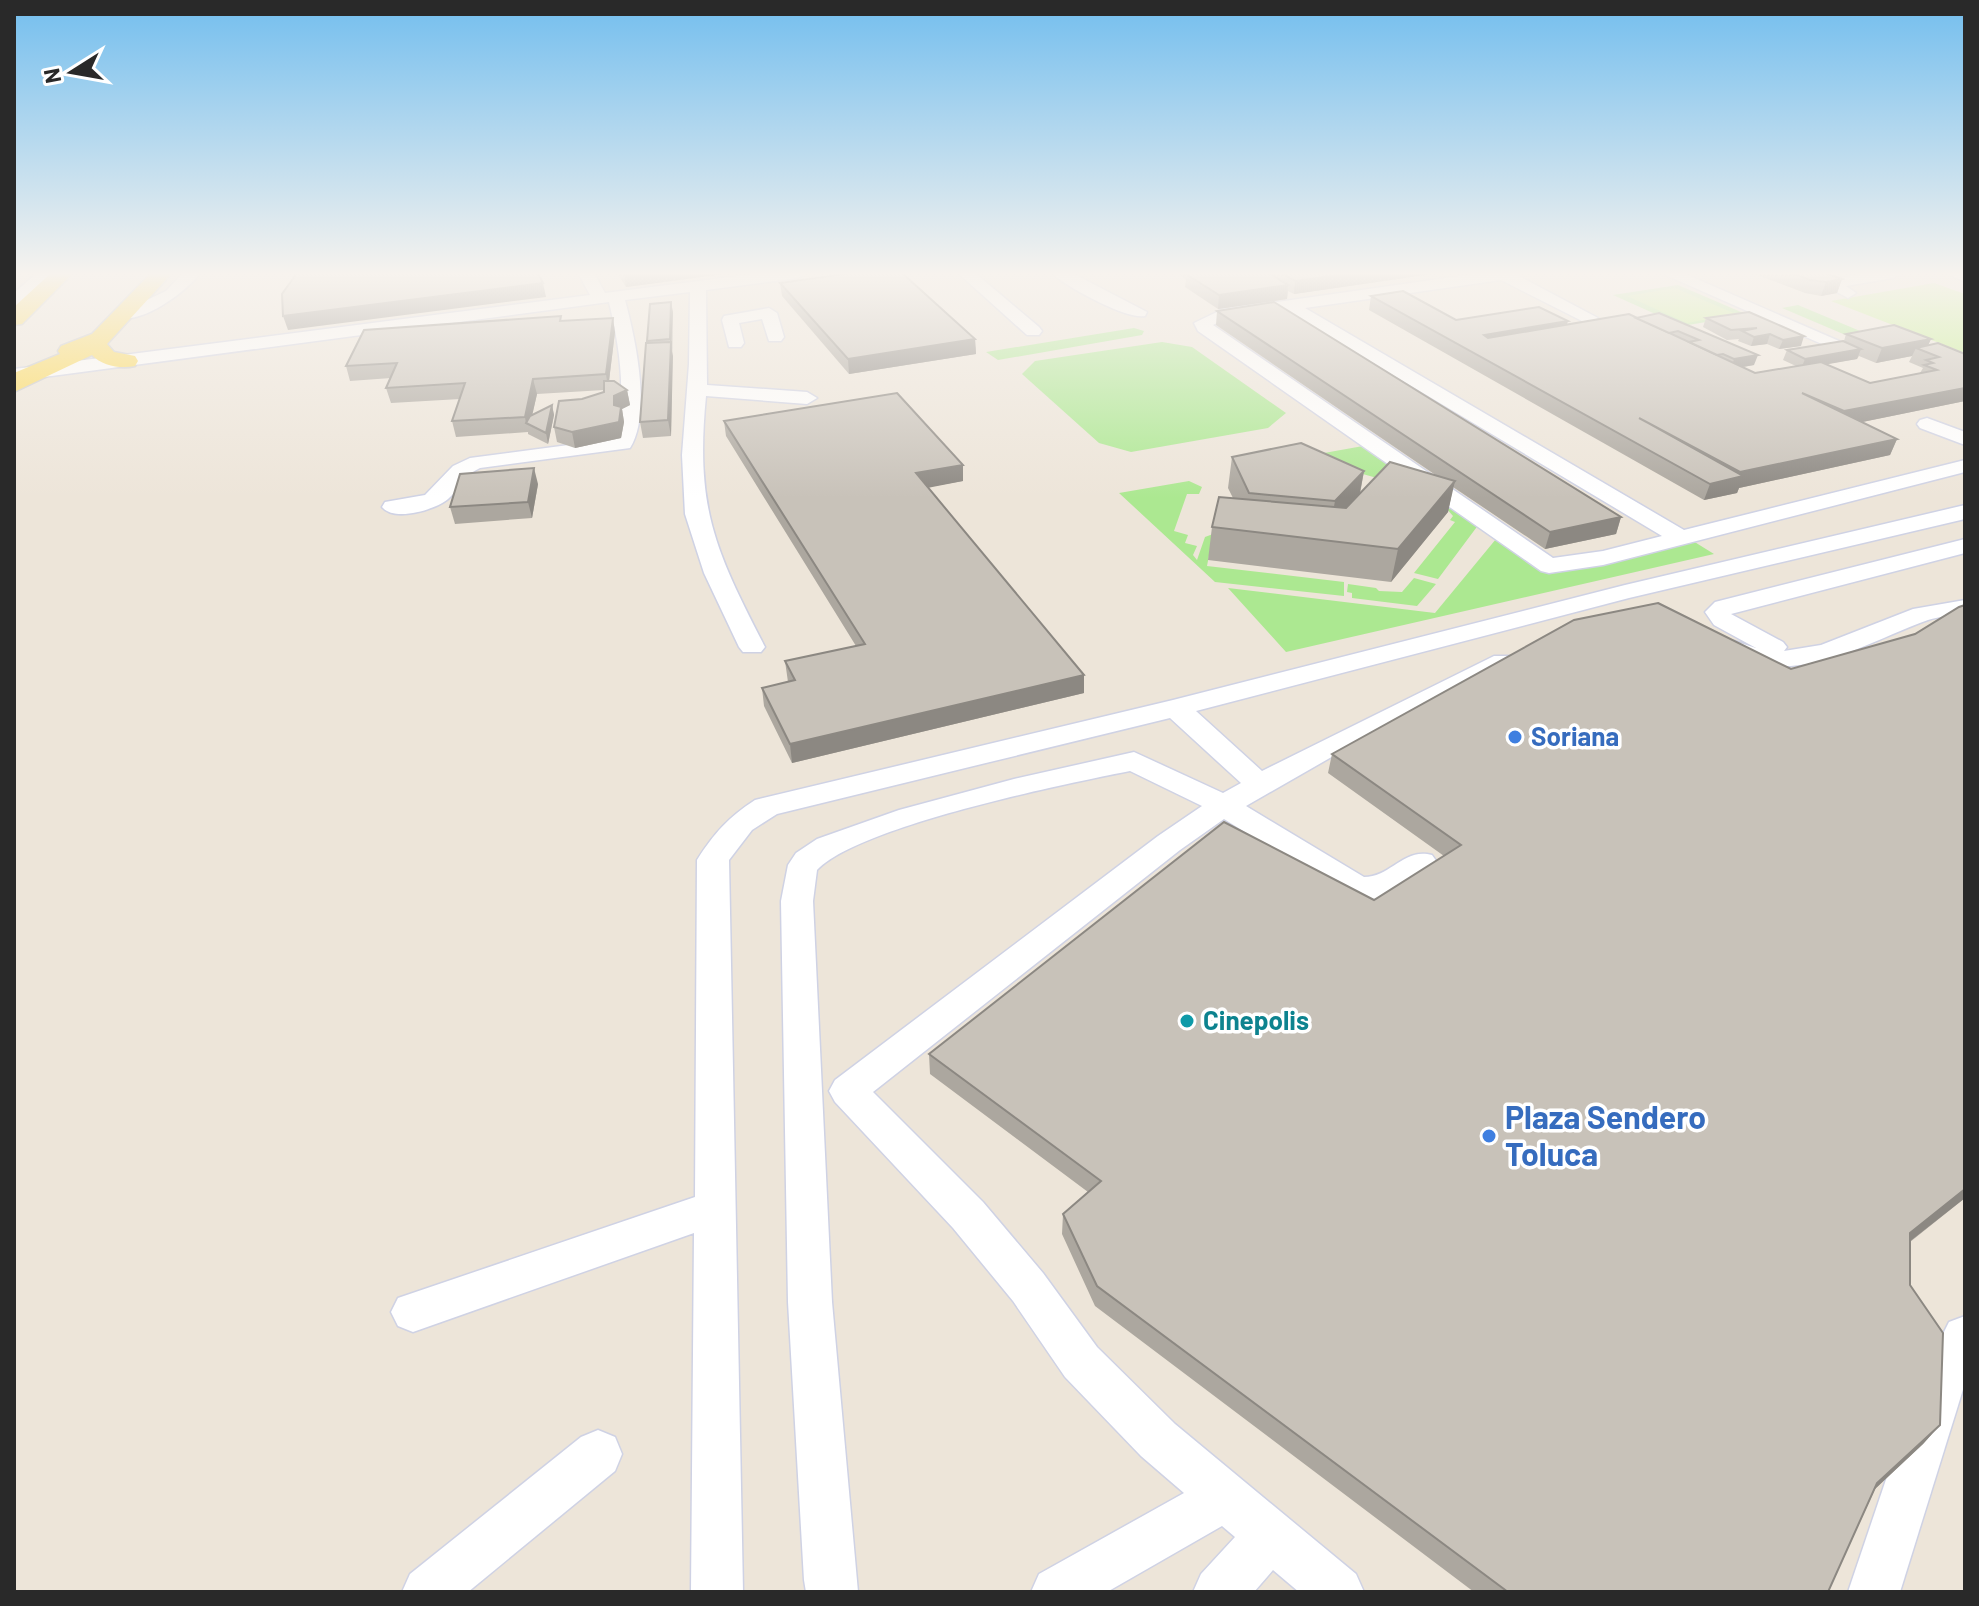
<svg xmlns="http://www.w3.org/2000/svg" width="1979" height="1606" viewBox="0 0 1979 1606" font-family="Barlow,sans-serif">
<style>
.green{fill:#ace891}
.pitch{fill:#c3f18b}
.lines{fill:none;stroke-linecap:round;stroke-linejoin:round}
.minor-casing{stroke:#cfd2e4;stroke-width:3}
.major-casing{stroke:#c7c7c7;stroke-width:3}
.minor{fill:#fff;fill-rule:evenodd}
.major{fill:#fcd84f;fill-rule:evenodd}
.wall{fill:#aca79f;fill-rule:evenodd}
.shaded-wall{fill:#8c8882}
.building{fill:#c8c2b9;stroke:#8c8882;stroke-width:2}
.shop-dot{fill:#3f7fe0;stroke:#fff;stroke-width:3}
.culture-dot{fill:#0f9aa8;stroke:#fff;stroke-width:3}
.labels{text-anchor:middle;stroke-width:7;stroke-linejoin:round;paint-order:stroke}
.shop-label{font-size:26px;font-weight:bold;fill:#366cbe;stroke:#fff;text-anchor:start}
.culture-label{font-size:26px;font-weight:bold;fill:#0d838f;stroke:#fff;text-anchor:start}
.near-shop-label{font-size:32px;font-weight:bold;fill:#366cbe;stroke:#fff;text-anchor:start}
</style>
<rect width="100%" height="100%" fill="#ede5d9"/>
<!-- green -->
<g class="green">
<polygon points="1678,285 1748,315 1682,326 1613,295"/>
<polygon points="1798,305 1872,336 1855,339 1782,308"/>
<polygon points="1134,328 1144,331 1142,335 998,360 986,352"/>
<polygon points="1162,342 1192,347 1286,413 1268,428 1131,452 1099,443 1022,374 1035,361"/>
<path d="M1363,446L1435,496C1395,479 1349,475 1313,455Z"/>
<polygon points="1189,481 1202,487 1199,494 1187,494 1174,531 1188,535 1185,543 1197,546 1193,555 1197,560 1205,537 1213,534 1207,566 1344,582 1344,596 1215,582 1119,493"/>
<polygon points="1439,500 1479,524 1438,579 1414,573 1455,522 1450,520 1453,516"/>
<polygon points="1496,539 1543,560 1693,541 1714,554 1286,652 1228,588 1435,613"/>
<polygon points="1414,578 1436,584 1417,606 1352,598 1352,593 1347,592 1348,584 1376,588 1379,591 1402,592"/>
</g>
<!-- pitch -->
<g class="pitch">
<polygon points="1934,283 1965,294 1965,353 1831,301"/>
<polygon points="1675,288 1736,314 1687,323 1627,296"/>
</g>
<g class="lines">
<defs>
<g id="minor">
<polygon points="37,273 54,273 20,306 14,307 14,293"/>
<path d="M183,273H200C186,292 144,323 119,318L117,314L166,291Z"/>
<path d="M578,273H594L605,293L761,273H806L798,278L706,290L707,385L807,392L817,398L807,404L706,396C695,508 715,550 765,647L761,652H743L739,647L704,573L685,514L682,455L689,364L690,292L625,300C635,338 652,413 630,448L480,468C464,475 460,489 448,499C435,510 394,522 382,507L385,502L425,495L453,466L470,458L614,439C628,396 619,345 609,302L14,381V369L590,295Z"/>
<polygon points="958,273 975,273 1039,327 1042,331 1039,335 1027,335"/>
<path d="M1052,273H1072L1147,312L1145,316C1127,320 1066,287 1052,273Z"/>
<path d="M1481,273H1522L1519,276L1598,318L1590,323L1584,322L1501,280L1305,308L1684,530L1965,460V472L1603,565L1549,573L1541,571L1198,331L1194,323L1221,310ZM1286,311L1662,536L1603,551L1553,558L1213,325L1225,319Z"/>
<polygon points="1661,273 1683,273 1839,341 1830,346 1824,345"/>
<polygon points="1866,273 1901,273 1893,278 1846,286 1856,293 1848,298 1822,284 1824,281"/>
<polygon points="1946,273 1965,273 1965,282"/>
<polygon points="769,308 777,313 784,337 781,341 769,341 762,319 739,323 744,343 741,347 729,347 722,320 724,316"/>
<polygon points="1927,418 1965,432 1965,445 1920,428 1917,424 1920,420"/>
<path d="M1965,505V519L1629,598L1196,711L1262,771L1494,656H1512L1516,662L1512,668L1342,751L1246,806L1364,877C1391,877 1404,847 1432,855L1437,862L1432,869L1402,890L1374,899L1355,897L1344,894L1224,819L1180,850L873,1092L983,1202L1043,1273L1097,1347L1175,1424L1356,1574L1364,1592H1299L1273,1570L1254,1592H1193L1201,1574L1235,1537L1222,1526L1107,1592H1031L1039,1574L1184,1493L1141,1456L1065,1377L1013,1301L953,1228L835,1102L829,1091L835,1080L1158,836L1202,806L1130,771C1064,784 859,826 817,870L813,901L832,1302L858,1592H806L804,1580L788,1302L781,901L788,865L796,853L817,839L899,810L1014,779L1134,752L1223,793L1241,783L1170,718L777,814L752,830L729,860L743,1592H691L694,1233L413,1332L398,1326L391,1312L398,1298L695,1197L697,860C714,833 729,817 755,800L1173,700L1625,585Z"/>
<path d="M1965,539V553L1731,614L1783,642L1787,647L1784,651L1821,645L1913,609L1965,600V614C1953,616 1940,616 1928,620C1869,641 1808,682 1742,660C1734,657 1726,657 1721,649L1725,644L1734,641L1756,648L1714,625L1705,612L1715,602Z"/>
<polygon points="1965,1316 1965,1383 1900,1592 1848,1592 1919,1382 1949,1322"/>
<polygon points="598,1430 615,1437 622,1454 615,1471 468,1592 402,1592 410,1574 581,1437"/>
</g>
<g id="major">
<polygon points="51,273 73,273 22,324 14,325 14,307"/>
<path d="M151,273H172L107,344L114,352L135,356L138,361L135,366C121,369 102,366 92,355L14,392V373L60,354L58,351L61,346L92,334Z"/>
</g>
</defs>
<!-- minor casing -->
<use href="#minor" class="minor-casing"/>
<!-- major casing -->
<use href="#major" class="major-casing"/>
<!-- minor -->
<use href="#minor" class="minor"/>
<!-- major -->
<use href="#major" class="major"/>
</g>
<!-- wall -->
<g class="wall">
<polygon points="617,273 732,273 626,287"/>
<polygon points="1177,273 1439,273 1294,294 1288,291 1287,299 1218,309 1185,287 1186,279"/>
<polygon points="1752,273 1828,273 1828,274 1842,279 1837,293 1821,296 1805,293"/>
<polygon points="780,283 975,339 976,354 849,374 782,296"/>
<path d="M1371,296L1456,320L1567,325L1636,318L1659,313L1754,365L1743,367L1755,373L1796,366L1783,360L1787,350L1844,341L1846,334L1931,339L1928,345L1965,354V401L1862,422L1897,439L1890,455L1739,488L1737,493L1704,500L1369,310ZM1859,356L1876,363L1912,356L1909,362L1923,368L1920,373L1870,383L1826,364L1857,359Z"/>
<polygon points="1217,311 1621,517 1616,534 1545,549 1453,487 1448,512 1391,582 1208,560 1212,527 1233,498 1228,488 1232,457 1364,471 1360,494 1437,476 1216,325"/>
<polygon points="673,312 671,436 643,438 640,422 647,341"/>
<polygon points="1749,312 1801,346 1779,349 1767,344 1751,346 1738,341 1739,339 1727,340 1703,327 1706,318"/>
<polygon points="562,321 615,332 609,381 627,390 630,405 622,409 624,422 621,438 575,448 557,442 554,427 582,399 604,392 604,390 537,394 532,415 552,405 554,415 548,444 528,434 528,432 456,437 452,421 460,399 391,403 386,388 391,378 350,381 346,366"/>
<polygon points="724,421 963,465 963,481 928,487 1084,675 1084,693 792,763 764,706 762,688 788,682 785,661 856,646 726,436"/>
<polygon points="538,484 532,518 455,524 450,507"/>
<polygon points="1965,605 1965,1198 1910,1242 1910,1285 1940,1425 1923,1444 1875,1489 1828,1592 1474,1592 1095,1306 1062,1234 1063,1214 1088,1192 930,1074 929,1054 1374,900 1444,856 1328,773 1332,754 1791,669 1915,634"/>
</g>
<!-- shaded-wall -->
<g class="shaded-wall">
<polygon points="629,273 732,273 626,287 624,274"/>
<polygon points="1350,273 1439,273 1294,294 1295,281"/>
<polygon points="1842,279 1837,293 1821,296 1826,282"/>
<polygon points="543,283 546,297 288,330 283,316"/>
<polygon points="1288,285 1287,299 1218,309 1219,295"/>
<polygon points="671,302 673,312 671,347 673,356 671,436 668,420"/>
<polygon points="613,318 615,332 608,389 606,374"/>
<polygon points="1568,321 1564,335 1480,350 1484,335"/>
<polygon points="1770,334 1767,344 1751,346 1754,337"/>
<polygon points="1804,336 1801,346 1779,349 1783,340"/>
<polygon points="975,339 976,354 849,374 848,359"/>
<polygon points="1931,339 1925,352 1916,348 1912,356 1876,363 1882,348"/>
<polygon points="1861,349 1857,359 1801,369 1805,359"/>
<polygon points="1758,355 1754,365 1731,369 1734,359"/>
<polygon points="533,379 537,394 530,425 526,424 525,417"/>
<polygon points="1965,388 1965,401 1838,427 1844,411"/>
<polygon points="627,390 630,405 622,409 624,422 621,438 575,448 572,432 614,396"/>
<polygon points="552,405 554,415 548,444 546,433"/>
<polygon points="1897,439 1890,455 1739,488 1737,493 1704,500 1710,484 1738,477 1740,472"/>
<polygon points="963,465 963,481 917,490 916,473"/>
<polygon points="534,468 538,484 532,518 528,502"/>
<polygon points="1364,471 1358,502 1329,533 1335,501"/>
<polygon points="1455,481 1448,512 1391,582 1398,549"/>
<polygon points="1621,517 1616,534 1545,549 1550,532"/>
<polygon points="1084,675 1084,693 792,763 790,744"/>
<polygon points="1965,1189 1965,1198 1895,1253 1910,1233"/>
<polygon points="1940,1425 1923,1444 1861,1502 1877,1483"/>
</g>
<!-- building -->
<g class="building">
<polygon points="297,273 538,273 543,283 283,316 282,294"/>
<polygon points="852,273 902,273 975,339 848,359 780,283"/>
<polygon points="1192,273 1268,273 1288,285 1219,295 1186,274"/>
<polygon points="1282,273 1351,273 1295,281"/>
<polygon points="1792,273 1825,273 1842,279 1826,282 1810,280"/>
<polygon points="1403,291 1456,320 1539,307 1568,321 1484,335 1488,338 1629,314 1755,373 1821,362 1870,383 1937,370 1924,365 1933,363 1926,360 1939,357 1916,348 1938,343 1965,354 1965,388 1844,411 1802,393 1897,439 1740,472 1639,418 1743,476 1710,484 1371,296"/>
<polygon points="671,302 670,339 647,341 650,304"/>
<polygon points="1274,302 1621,517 1550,532 1217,311"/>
<polygon points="1749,312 1804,336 1783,340 1770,334 1754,337 1742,331 1757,328 1731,330 1706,318"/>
<polygon points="1659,313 1758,355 1734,359 1723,354 1717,355 1689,342 1699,340 1678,331 1669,333 1636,318"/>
<polygon points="561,316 560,321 613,318 606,374 533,379 525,417 452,421 465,383 386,388 397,363 346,366 364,330"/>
<polygon points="1894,325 1931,339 1882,348 1846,334"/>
<polygon points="1843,341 1861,349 1805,359 1787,350"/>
<polygon points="671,342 668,420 640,422 646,343"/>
<polygon points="604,381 614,381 627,390 614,396 614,405 621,407 619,422 572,432 554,427 559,401 582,399 604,392"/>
<polygon points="897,393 963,465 916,473 1084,675 790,744 762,688 795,680 785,661 865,644 724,421"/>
<polygon points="552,405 546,433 526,423 530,416"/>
<polygon points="1301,443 1364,471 1335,501 1249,493 1232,457"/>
<polygon points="1390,462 1455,481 1398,549 1212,527 1219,497 1346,508"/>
<polygon points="534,468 528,502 450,507 460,474"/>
<polygon points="1658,603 1791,669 1915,634 1959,607 1965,605 1965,1189 1910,1233 1910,1285 1943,1333 1940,1425 1877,1483 1828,1592 1508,1592 1097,1286 1063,1214 1101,1181 929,1054 1224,822 1374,900 1461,845 1332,754 1574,620"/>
</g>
<!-- sky -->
<linearGradient id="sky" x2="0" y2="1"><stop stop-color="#73beee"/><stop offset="0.55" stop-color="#f7f3ee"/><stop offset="1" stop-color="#f7f3ee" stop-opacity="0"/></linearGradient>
<rect width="1979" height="498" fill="url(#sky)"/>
<!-- markers -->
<g class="shop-dot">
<circle cx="1515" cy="737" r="8"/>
<circle cx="1489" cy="1136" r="8"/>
</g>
<circle class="culture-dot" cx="1187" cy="1021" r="8"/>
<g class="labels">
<!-- shop labels -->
<g class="shop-label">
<text x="1531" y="746">Soriana</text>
</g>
<!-- culture labels -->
<g class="culture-label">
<text x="1203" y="1030">Cinepolis</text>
</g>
<!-- near-shop labels -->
<g class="near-shop-label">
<text x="1505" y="1129">Plaza Sendero<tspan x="1505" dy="37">Toluca</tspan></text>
</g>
</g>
<!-- border -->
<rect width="1979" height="1606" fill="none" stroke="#292929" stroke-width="32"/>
<!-- north arrow -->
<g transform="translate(72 72) rotate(259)" stroke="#ffffff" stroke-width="6" paint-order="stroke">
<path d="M0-6L14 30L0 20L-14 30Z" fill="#292929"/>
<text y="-12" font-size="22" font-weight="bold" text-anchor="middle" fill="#292929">N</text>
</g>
</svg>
